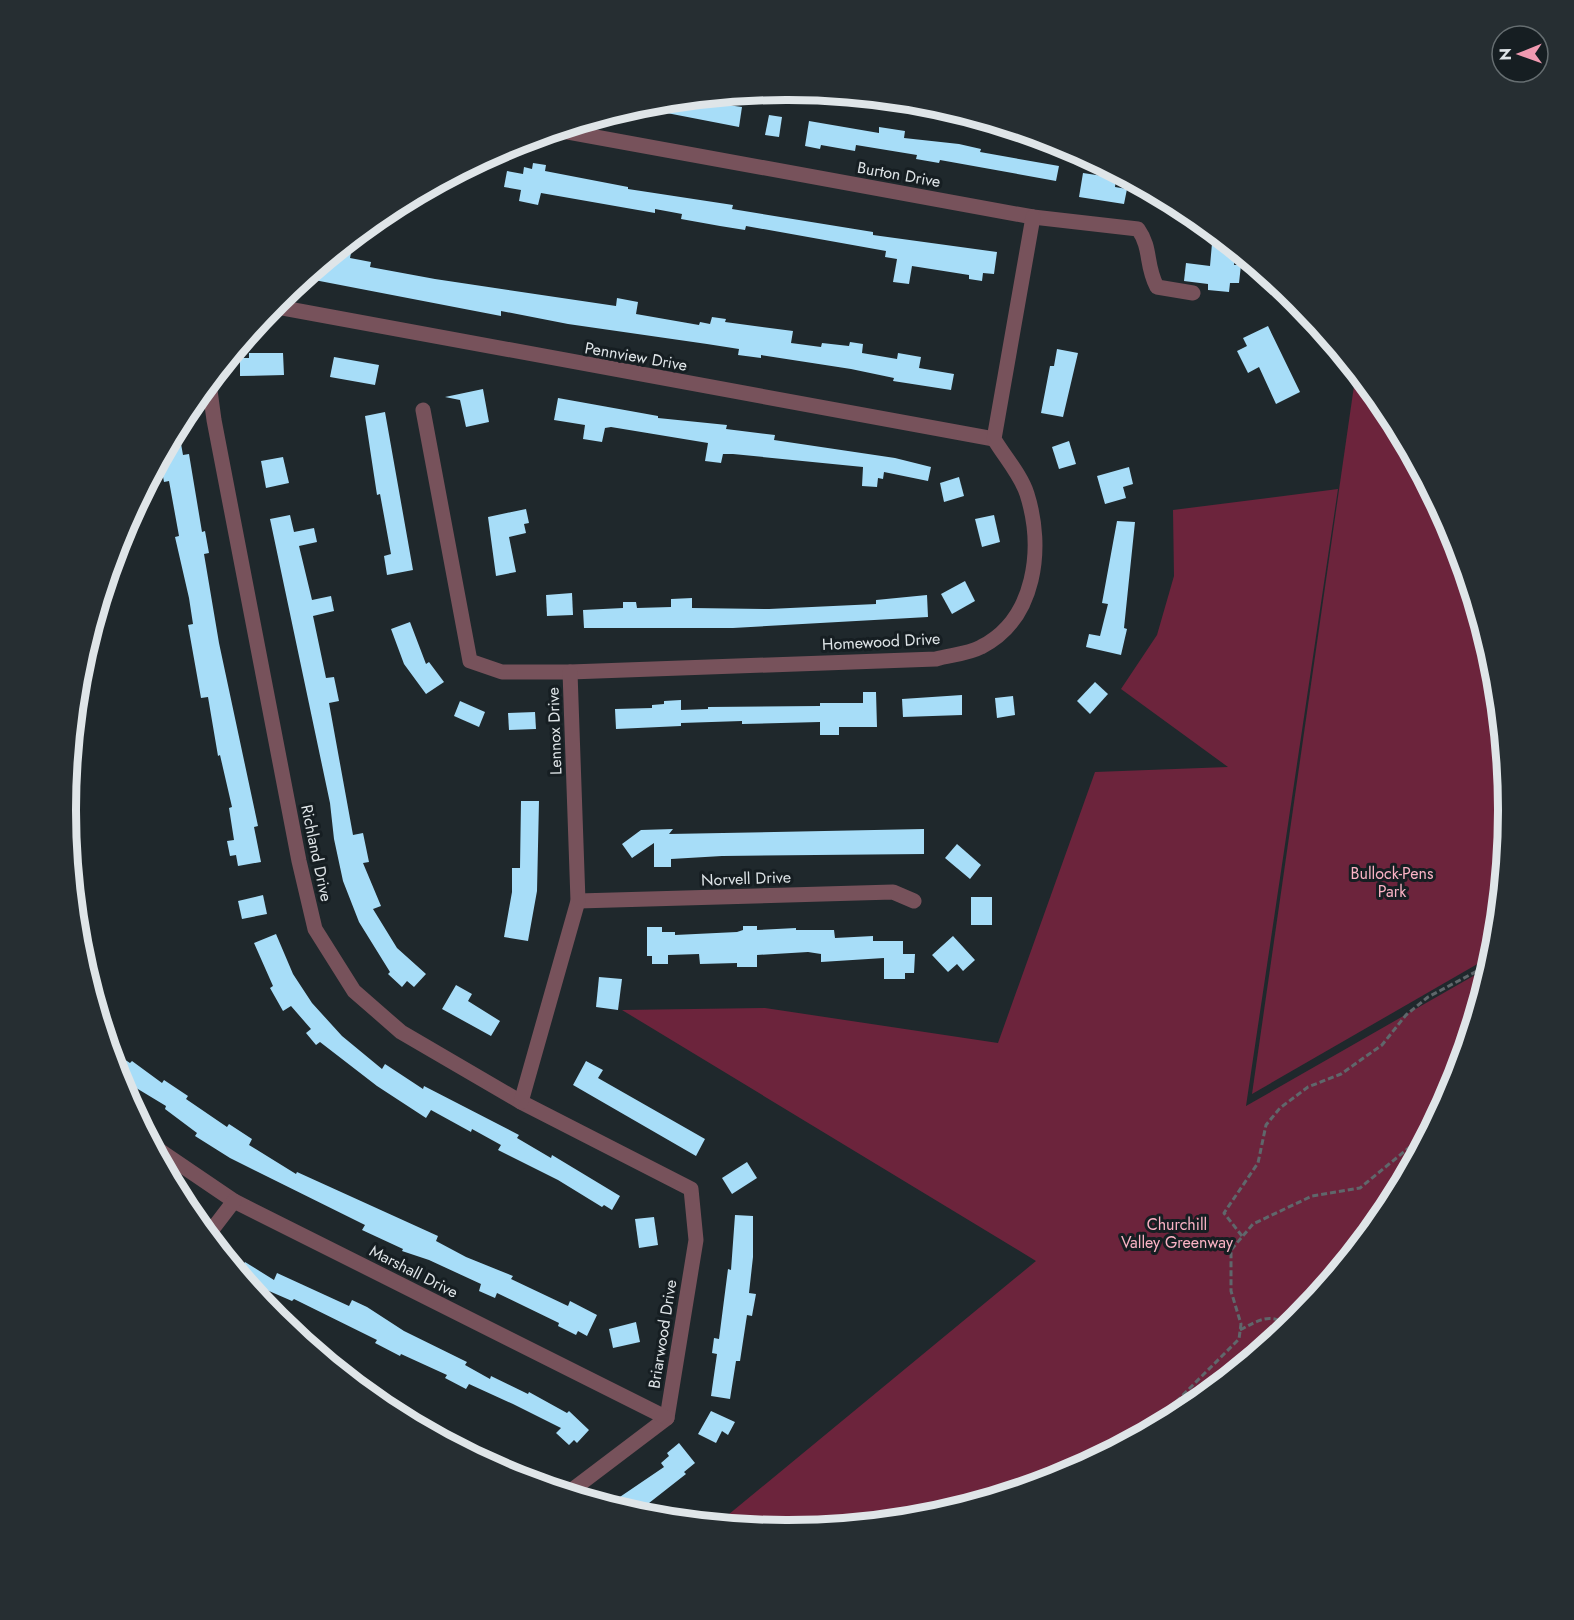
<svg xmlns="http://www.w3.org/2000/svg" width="1574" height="1620" viewBox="0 0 1574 1620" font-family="Jost,sans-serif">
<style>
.green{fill:#6c243c}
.building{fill:#a7ddf8}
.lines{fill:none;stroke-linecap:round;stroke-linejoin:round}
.path{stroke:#5f676b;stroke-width:3;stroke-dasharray:6 3;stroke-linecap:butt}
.minor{stroke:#77525b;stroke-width:15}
.labels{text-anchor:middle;stroke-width:6;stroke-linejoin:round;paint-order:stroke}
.street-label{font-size:16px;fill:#dfe5e8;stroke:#161e22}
.park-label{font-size:16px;fill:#fbb3c5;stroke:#161e22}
.rim{fill:none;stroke:#dfe5e8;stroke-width:8}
</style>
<rect width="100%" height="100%" fill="#1f282c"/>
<!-- green -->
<g class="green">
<polygon points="1356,372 1387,410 1453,534 1494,670 1508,810 1494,951 1493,955 1252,1094"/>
<polygon points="1338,489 1246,1106 1489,967 1453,1086 1386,1211 1297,1320 1187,1410 1063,1476 927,1517 787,1531 717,1524 1036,1261 622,1010 765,1008 998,1043 1095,772 1228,767 1121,689 1157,635 1174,576 1173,510"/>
</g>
<!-- building -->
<g class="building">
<polygon points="684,99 742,107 739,127 641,108 641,105 647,103"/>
<polygon points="769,115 782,117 779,137 765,135"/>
<polygon points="809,121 879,133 879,127 905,131 904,138 959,144 981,149 980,152 1059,166 1056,181 940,160 939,163 916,159 917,155 856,145 855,151 821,145 820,149 805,146"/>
<polygon points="533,163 546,165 545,171 628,187 628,189 733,205 732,209 873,232 873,235 997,252 994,274 983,273 982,281 969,279 969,275 912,266 909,284 893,282 897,259 885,257 886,251 746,226 745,230 720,226 681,219 682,214 655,209 655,213 541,193 538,205 519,201 521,190 504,187 507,171 523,174 524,167 532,169"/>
<polygon points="1083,173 1116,178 1115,187 1127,189 1124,204 1079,197"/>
<polygon points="1213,232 1235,249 1234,265 1241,265 1239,283 1230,283 1229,292 1208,290 1208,284 1184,281 1186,263 1210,266"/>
<polygon points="338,250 351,253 350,258 371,262 370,267 435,279 616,306 617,298 638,302 636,314 699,325 700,322 710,324 712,317 726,319 725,322 793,331 791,343 821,347 822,343 849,346 850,342 863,344 862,353 897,359 898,353 921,357 919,368 954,374 951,390 893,381 894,378 851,369 761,355 761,358 738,355 739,349 707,344 568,324 501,311 501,316 304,278"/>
<polygon points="1268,326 1300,392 1276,404 1259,367 1248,373 1237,351 1247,346 1243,338"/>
<polygon points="1057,349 1078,353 1063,417 1041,413 1050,366 1054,366"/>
<polygon points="249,353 283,353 284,375 240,376 240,358 249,358"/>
<polygon points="334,357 379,365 375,385 330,377"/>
<polygon points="483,389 489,422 466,427 460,400 445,397"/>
<polygon points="558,398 658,416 658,418 727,425 726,429 775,435 774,440 895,458 931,467 928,481 884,472 883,479 878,478 877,487 862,486 863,467 733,454 723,454 721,463 705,461 708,443 611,427 605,428 602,442 583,439 585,425 554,420"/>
<polygon points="385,412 413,570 387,575 384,556 391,554 380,494 377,495 365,416"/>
<polygon points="178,427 183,455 189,454 202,532 205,531 209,553 204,554 219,643 258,826 254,827 261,862 238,866 236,855 230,856 227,841 234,840 229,808 232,807 220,755 218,756 208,697 201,698 188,625 193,624 189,598 175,537 179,536 169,481 164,482 160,460"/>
<polygon points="1069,441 1076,464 1059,469 1052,447"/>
<polygon points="283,457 289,483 266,488 261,461"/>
<polygon points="1129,467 1133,484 1123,487 1126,498 1105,504 1097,476"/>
<polygon points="959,477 964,496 944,502 940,483"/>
<polygon points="526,509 529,523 524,524 526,533 509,537 516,572 496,576 488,517"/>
<polygon points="290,515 294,532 314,528 317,542 299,546 312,600 331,596 334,611 313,616 326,678 334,677 339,701 329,703 353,835 363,833 369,862 363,863 381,906 373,909 397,948 426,974 414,987 407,981 402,987 388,974 390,972 359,922 343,881 334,839 330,803 270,519"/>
<polygon points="994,515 1000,542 982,547 975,519"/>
<polygon points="1117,521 1135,522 1124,628 1127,629 1121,655 1086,647 1089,634 1100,636 1108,604 1102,603"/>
<polygon points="965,581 975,601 952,614 941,594"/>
<polygon points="572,593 573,615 547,616 546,595"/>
<polygon points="927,595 928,617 733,628 584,628 583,610 623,608 623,602 636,602 637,608 671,607 671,599 692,598 692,608 769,609 876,604 876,600"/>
<polygon points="410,622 426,664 429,662 444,682 426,694 404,664 391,629"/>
<polygon points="1095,682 1108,694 1090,714 1077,701"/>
<polygon points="863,692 876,692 877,727 839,727 839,735 820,735 820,722 742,724 742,721 681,723 681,726 616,729 615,709 652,708 652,705 664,704 664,701 681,700 681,710 708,709 708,707 820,706 820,703 863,703"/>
<polygon points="962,695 962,715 903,717 902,699"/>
<polygon points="1013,696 1015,715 997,718 995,698"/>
<polygon points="460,701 485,712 479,727 454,716"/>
<polygon points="535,712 536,729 509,730 508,713"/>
<polygon points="521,801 539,801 537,891 528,941 504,937 512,892 512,868 520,868"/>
<polygon points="673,829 669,834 924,829 924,854 722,856 671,859 671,867 654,867 654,843 632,858 622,844 641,830"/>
<polygon points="957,844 981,865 970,879 945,858"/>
<polygon points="263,895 267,914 242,919 238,901"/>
<rect x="971" y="897" width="21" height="28"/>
<polygon points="743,926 757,926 757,930 796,928 796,930 834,930 835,938 873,936 873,941 903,941 903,954 915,954 914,973 905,973 905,979 884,979 884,958 821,962 821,954 808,952 757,955 757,967 737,967 737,963 700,964 699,954 668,955 668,964 652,964 652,956 647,956 647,927 662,927 662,932 675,932 675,935 737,932 743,930"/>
<polygon points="276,934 293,974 312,1003 342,1036 382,1069 385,1064 423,1089 424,1086 519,1135 517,1138 551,1158 552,1155 620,1196 612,1210 604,1205 602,1207 558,1180 498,1150 501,1145 472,1129 471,1132 431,1110 426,1118 377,1086 320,1042 316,1045 306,1033 311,1029 291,1006 283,1011 270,988 273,986 254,943"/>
<polygon points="953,936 975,960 963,971 957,964 948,972 932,955"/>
<polygon points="599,977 622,979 618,1010 596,1007"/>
<polygon points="456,985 472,994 468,1001 500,1021 491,1036 442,1009"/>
<polygon points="110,1050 130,1063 132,1061 162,1083 164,1080 188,1096 186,1099 227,1127 229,1124 252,1139 249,1145 296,1174 297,1172 438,1236 436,1241 466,1257 513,1276 511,1279 568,1306 570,1301 597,1315 587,1336 578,1331 576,1335 558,1326 559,1323 497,1293 495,1298 479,1291 481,1284 429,1260 402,1251 403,1249 362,1230 365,1225 230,1158 195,1136 197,1133 165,1109 166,1106 118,1077"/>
<polygon points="586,1061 603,1070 598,1078 705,1139 696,1156 573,1085"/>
<polygon points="747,1162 757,1178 732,1194 722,1178"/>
<polygon points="735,1215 753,1216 753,1257 749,1293 756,1294 752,1316 747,1315 740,1361 736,1361 730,1399 711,1396 717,1354 712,1353 714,1338 719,1339 728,1269 731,1270"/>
<polygon points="654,1217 658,1245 639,1248 635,1219"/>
<polygon points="245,1262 274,1280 277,1273 349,1306 352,1300 367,1307 404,1331 467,1362 465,1365 490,1379 491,1376 528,1394 529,1392 567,1413 569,1411 589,1430 577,1443 574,1440 569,1445 556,1433 561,1428 513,1404 469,1384 466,1389 445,1378 447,1375 401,1354 400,1356 375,1343 377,1340 294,1299 292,1301 253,1284 251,1288 238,1272"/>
<polygon points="636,1322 640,1342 613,1348 609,1329"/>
<polygon points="711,1411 735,1422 728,1435 722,1431 716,1443 698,1434"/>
<polygon points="679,1443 695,1463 684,1472 686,1474 635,1514 608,1505 664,1467 661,1463 669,1456 667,1453"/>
</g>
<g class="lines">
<!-- path -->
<g class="path">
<polyline points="1242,1236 1224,1213 1258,1163 1266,1125 1280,1108 1308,1087 1341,1074 1382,1045 1406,1015 1428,997 1481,969 1492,958"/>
<path d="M1240,1330C1259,1320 1270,1312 1289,1326"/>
<polyline points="1161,1424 1175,1403 1239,1339 1241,1324 1231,1291 1231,1250 1253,1224 1312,1196 1360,1188 1428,1132"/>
</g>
<!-- minor -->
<g class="minor">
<path d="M557,130L1033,217L1138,229C1152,249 1145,264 1157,287L1193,293"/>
<polyline points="272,306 994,439"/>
<polyline points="209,383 214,420 299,861 315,929 354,991 401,1032 521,1102 691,1189 696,1240 667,1418 568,1493"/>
<path d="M423,410L470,661L502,672H570L936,659C950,655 968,654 981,647C1036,619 1044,548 1027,494C1021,475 1004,456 994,439L1033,217"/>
<polyline points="578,901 893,892 914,901"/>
<polyline points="521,1102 578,901 570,672"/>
<polyline points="153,1146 234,1201 667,1418"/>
<polyline points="208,1235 234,1201"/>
</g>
</g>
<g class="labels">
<!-- street labels -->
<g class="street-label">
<text transform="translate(899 174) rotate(10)" y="6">Burton Drive</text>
<text transform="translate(636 356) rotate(10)" y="6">Pennview Drive</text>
<text transform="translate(881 641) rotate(-3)" y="6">Homewood Drive</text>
<text transform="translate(554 731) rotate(-92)" y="6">Lennox Drive</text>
<text transform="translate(317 853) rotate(78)" y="6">Richland Drive</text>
<text transform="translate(746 878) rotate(-2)" y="6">Norvell Drive</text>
<text transform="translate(414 1271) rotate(27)" y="6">Marshall Drive</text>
<text transform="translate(662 1334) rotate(-81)" y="6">Briarwood Drive</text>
</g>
<!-- park labels -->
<g class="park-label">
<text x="1392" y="879">Bullock-Pens<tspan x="1392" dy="18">Park</tspan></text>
<text x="1177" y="1230">Churchill<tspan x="1177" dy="18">Valley Greenway</tspan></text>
</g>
</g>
<!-- crop -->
<path d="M0 0H1574V1620H0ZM786 100H788A710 710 0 0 1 1498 810V810A710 710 0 0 1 788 1520H786A710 710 0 0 1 76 810V810A710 710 0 0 1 786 100Z" fill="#262e32" fill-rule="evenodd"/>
<path class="rim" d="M786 100H788A710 710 0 0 1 1498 810V810A710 710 0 0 1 788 1520H786A710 710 0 0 1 76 810V810A710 710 0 0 1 786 100Z"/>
<!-- north arrow -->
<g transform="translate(1520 54) rotate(269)"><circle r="28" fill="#161e22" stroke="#666e71" stroke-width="1.5"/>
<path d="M0-4.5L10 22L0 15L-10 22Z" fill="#f19ab1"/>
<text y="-9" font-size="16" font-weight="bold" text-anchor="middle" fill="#dfe5e8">N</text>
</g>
</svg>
